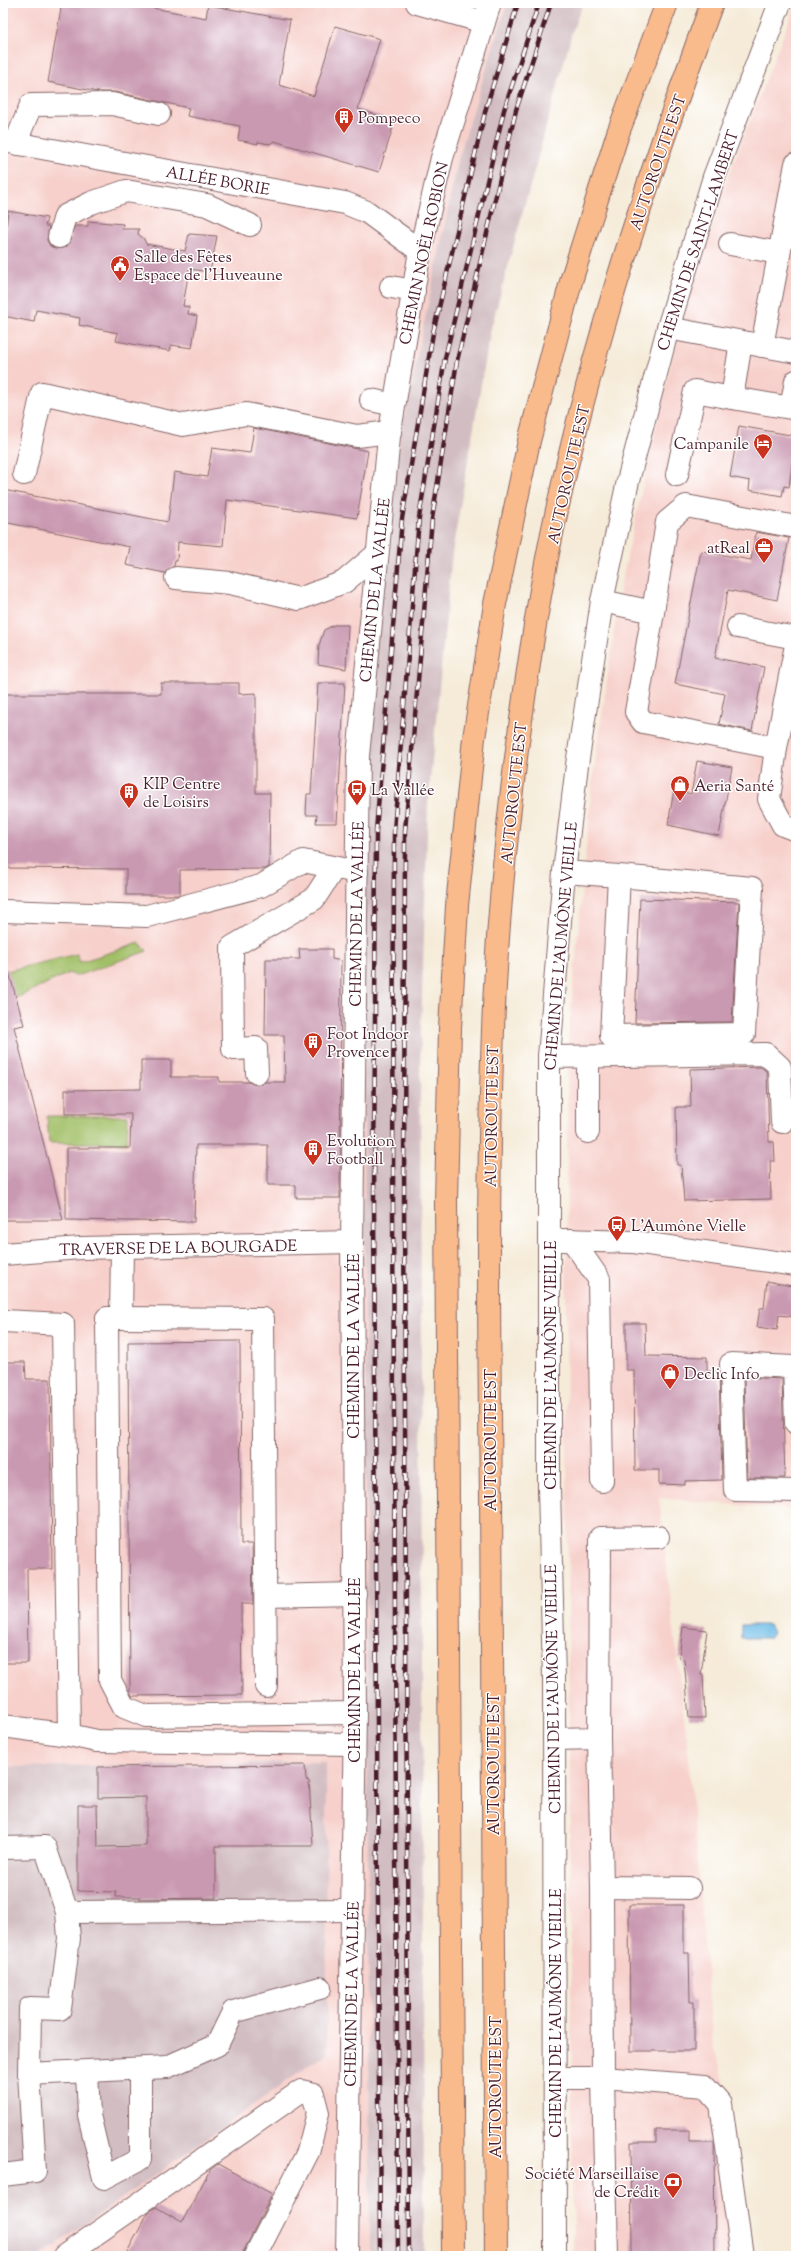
<svg xmlns="http://www.w3.org/2000/svg" width="799" height="2259" viewBox="0 0 799 2259" font-family="'Sorts Mill Goudy',serif">
<style>
.built{fill:#f7d0cb}
.industrial{fill:#d2bec2}
.green{fill:#a1bf66;stroke:#766f48}
.water{fill:#6ebce8;stroke:#5c6e8a}
.building{fill:#c999b1}
.lines{fill:none;stroke-linecap:round;stroke-linejoin:round}
.minor-casing{stroke:#866668;stroke-width:24}
.highway-casing{stroke:#866668;stroke-width:24}
.minor{stroke:#fff;stroke-width:22}
.highway{stroke:#fabb8c;stroke-width:22}
.rail-casing{stroke:#4a1f2b;stroke-width:4.5}
.rail{stroke:#fff;stroke-width:3;stroke-dasharray:9;stroke-linecap:butt}
.labels{text-anchor:middle;stroke-width:3;stroke-linejoin:round;paint-order:stroke}
.poi-label{font-size:16px;fill:#4a1f2b;stroke:#fff;text-anchor:start}
.street-label{font-size:16px;fill:#4a1f2b;stroke:#fff}
</style>
<rect width="100%" height="100%" fill="#fff"/>
<filter id="ink" filterUnits="userSpaceOnUse"><feTurbulence type="fractalNoise" baseFrequency=".025" numOctaves="2"/><feDisplacementMap in="SourceGraphic" scale="8" xChannelSelector="R" yChannelSelector="G"/><feConvolveMatrix kernelMatrix="1 2 1 2 8 2 1 2 1" color-interpolation-filters="sRGB"/></filter>
<filter id="wash" filterUnits="userSpaceOnUse"><feTurbulence type="fractalNoise" baseFrequency=".012" numOctaves="4" result="noise"/><feDisplacementMap in="SourceGraphic" scale="16" xChannelSelector="R" yChannelSelector="G"/><feGaussianBlur stdDeviation="0.9" result="paint"/><feColorMatrix in="noise" values="0 0 0 0 0 0 0 0 0 0 0 0 0 0 0 0 0 1.4 0 .05"/><feComposite in="paint" operator="in"/></filter>
<g filter="url(#wash)">
<rect width="100%" height="100%" fill="#f5ebd8"/>
<!-- built -->
<g class="built">
<polygon points="3,3 507,3 459,156 400,438 384,550 363,924 370,2256 3,2256"/>
<polygon points="796,3 796,1510 659,1498 687,1742 713,2047 721,2065 753,2256 573,2256 566,1303 568,1040 592,783 621,583 667,379 691,291 708,244 725,184"/>
</g>
<!-- industrial -->
<g class="industrial">
<polygon points="507,3 583,3 573,29 491,328 452,553 428,803 420,1062 424,2256 370,2256 363,924 366,760 384,550 400,438 459,156"/>
<polygon points="326,1762 327,2053 40,2256 3,2256 3,1767"/>
</g>
<!-- green -->
<g class="green">
<polygon points="140,943 147,951 76,976 69,973 16,998 3,972 77,954 80,962"/>
<polygon points="47,1116 128,1116 127,1143 49,1143"/>
</g>
<!-- water -->
<polygon class="water" points="741,1625 769,1625 773,1632 769,1638 741,1638"/>
<g id="blocks">
<!-- building -->
<g class="building">
<polygon points="62,3 126,3 206,18 208,5 290,20 279,85 314,96 335,26 380,39 358,109 395,121 379,172 274,141 270,144 258,142 258,144 238,140 240,126 187,116 189,108 115,92 98,92 48,82"/>
<polygon points="8,211 47,218 45,226 49,226 47,240 50,246 56,249 67,246 75,226 88,226 88,221 123,224 122,229 139,229 138,234 144,239 146,244 185,251 189,234 217,236 210,272 189,269 183,306 189,307 188,314 197,316 192,348 171,345 170,351 116,341 118,333 79,325 80,318 36,310 34,322 3,316 3,229 6,229"/>
<polygon points="739,426 796,436 789,487 784,486 782,496 749,490 750,481 730,477"/>
<polygon points="254,428 368,451 357,518 227,500 223,546 178,542 177,561 175,561 174,566 165,573 126,565 130,547 3,522 3,490 168,522 174,472 207,477 212,448 250,453"/>
<polygon points="756,532 789,538 777,600 728,590 715,658 764,667 752,731 719,724 725,694 675,684 701,551 751,560"/>
<polygon points="334,625 348,625 346,669 318,664 319,645 324,630"/>
<polygon points="161,683 239,683 239,694 256,693 256,793 270,793 269,867 265,869 180,870 180,894 178,895 126,895 126,869 3,868 3,694 161,694"/>
<polygon points="318,683 345,683 337,823 316,823 317,815 306,815 307,794 311,794"/>
<polygon points="697,761 732,767 719,836 668,825 674,790 691,794"/>
<polygon points="640,899 739,902 732,1022 635,1023"/>
<polygon points="299,949 332,949 332,959 341,961 340,1198 296,1198 296,1185 268,1185 268,1145 196,1145 194,1222 66,1220 66,1148 130,1148 131,1114 65,1114 65,1090 141,1089 141,1060 171,1060 171,1077 219,1077 219,1082 249,1082 257,1085 265,1082 285,1082 284,1035 265,1035 266,959 300,959"/>
<polygon points="8,969 24,1025 14,1027 63,1220 3,1220 3,970"/>
<polygon points="761,1067 767,1072 769,1142 774,1142 775,1161 770,1161 771,1199 684,1201 681,1165 677,1165 676,1107 691,1107 690,1069"/>
<polygon points="767,1281 796,1287 796,1317 779,1315 777,1330 757,1327 760,1308 764,1308"/>
<polygon points="626,1323 645,1323 646,1356 707,1357 707,1371 719,1371 722,1480 685,1481 685,1485 659,1484 659,1470 635,1470 634,1370 626,1370"/>
<polygon points="240,1341 241,1544 252,1544 253,1604 241,1604 242,1695 132,1696 130,1691 128,1342"/>
<polygon points="3,1362 25,1362 26,1379 50,1379 52,1569 27,1569 28,1663 3,1663"/>
<polygon points="744,1377 782,1379 785,1478 747,1478"/>
<polygon points="683,1627 707,1630 701,1675 703,1675 705,1718 689,1718 684,1659 679,1658"/>
<polygon points="305,1765 306,1780 309,1781 313,1846 216,1846 216,1898 140,1899 140,1897 116,1897 116,1892 78,1891 78,1805 97,1805 98,1847 146,1846 146,1797 98,1798 98,1767"/>
<polygon points="629,1905 684,1905 684,1953 689,1953 690,2002 694,2002 694,2051 630,2051"/>
<polygon points="656,2130 689,2130 689,2142 714,2142 715,2256 632,2256 631,2142 656,2142"/>
<polygon points="218,2164 272,2194 241,2256 125,2256 148,2213 156,2207 182,2222 210,2170"/>
</g>
</g>
</g>
<g filter="url(#ink)">
<use href="#blocks" fill-opacity="0" stroke="#866668" stroke-width="1"/>
<g class="lines">
<defs>
<g id="minor">
<polyline points="417,3 484,22"/>
<polyline points="3,141 345,203 367,212 420,251"/>
<polyline points="18,144 20,132 31,105 112,104 159,114"/>
<polyline points="59,237 65,216 91,203 126,191 207,205 250,225"/>
<polyline points="730,244 779,253"/>
<polyline points="391,287 414,291"/>
<polyline points="668,328 796,352"/>
<polyline points="762,346 796,164"/>
<polyline points="732,398 791,408 796,381"/>
<polyline points="371,400 394,405"/>
<polyline points="24,474 42,393 183,425 246,414 357,436 390,432"/>
<polyline points="677,475 695,391 732,398 741,342"/>
<polyline points="176,578 230,583 299,599 344,582 377,554"/>
<polyline points="602,601 653,612 636,712 643,722 776,748 796,645"/>
<polyline points="653,612 667,522 686,506 796,527"/>
<polyline points="738,627 796,638"/>
<polyline points="776,748 769,799 783,825 796,830"/>
<polyline points="564,872 619,876 611,1036 744,1034 752,888 619,876"/>
<polyline points="3,911 147,916 261,886 303,861 357,872"/>
<polyline points="549,1057 766,1054 780,1067 782,1122"/>
<polyline points="588,1057 588,1132"/>
<polyline points="257,1073 256,1048 233,1049 232,947 314,899 334,868"/>
<polyline points="561,1240 634,1242 796,1265"/>
<polyline points="572,1240 599,1279 602,1481"/>
<polyline points="122,1247 121,1318 107,1318 110,1680 124,1707 146,1716 355,1713"/>
<polyline points="3,1254 81,1248 352,1242"/>
<polyline points="121,1318 263,1319 266,1686"/>
<polyline points="3,1321 63,1324 69,1735 3,1726"/>
<polyline points="796,1423 794,1367 731,1364 735,1490 796,1491"/>
<polyline points="266,1596 355,1594"/>
<polyline points="69,1735 97,1741 354,1744"/>
<polyline points="599,1738 602,1887 603,2078 705,2086 721,2104 742,2256"/>
<polyline points="554,1739 599,1738 600,1538 658,1537"/>
<polyline points="3,1848 45,1847 67,1912 352,1910"/>
<polyline points="602,1887 689,1888"/>
<polyline points="87,2072 89,2115 104,2178 140,2159 140,2069"/>
<polyline points="29,2074 30,2008 60,2009 69,1938 67,1912"/>
<polyline points="555,2078 603,2078 607,2256"/>
<polyline points="3,2175 35,2171 29,2074 167,2067 217,2045 233,2012 320,1988"/>
<polyline points="64,2256 301,2091 313,2094 318,2113 308,2152 255,2256"/>
<polyline points="347,2256 355,1713 352,1242 358,756 389,437 420,251 442,158 490,3"/>
<polyline points="555,2256 554,1678 549,1488 549,1057 564,872 577,765 602,601 628,481 668,328 714,177 780,3"/>
</g>
<g id="highway">
<polyline points="453,2256 446,1201 450,1028 457,906 474,738 495,604 529,441 572,278 618,133 667,3"/>
<path d="M496,2256C494,2004 493,1752 491,1500C489,1343 487,1186 493,1030C498,893 514,755 536,619C571,408 638,203 712,3"/>
</g>
</defs>
<!-- minor casing -->
<use href="#minor" class="minor-casing"/>
<!-- highway casing -->
<use href="#highway" class="highway-casing"/>
<!-- minor -->
<use href="#minor" class="minor"/>
<!-- highway -->
<use href="#highway" class="highway"/>
<defs>
<g id="rail">
<polyline points="380,2256 374,1203 376,831 402,519 433,333 486,108 518,3"/>
<polyline points="398,2256 393,1202 394,831 419,518 445,358 504,110 539,3"/>
<polyline points="409,2256 404,1201 405,831 432,519 457,361 516,110 551,3"/>
</g>
</defs>
<!-- rail casing -->
<use href="#rail" class="rail-casing"/>
<!-- rail -->
<use href="#rail" class="rail"/>
</g>
</g>
<!-- icons -->
<defs>
<symbol id="building-pin" viewBox="-11 -11 22 30"><path d="M0 17L-7.5 6A9.5 9.5 0 1 1 7.5 6Z" fill="#c8321e" stroke="#fff"/><path d="M-4-6H4V6H1V3H-1V6H-4ZM-2.5-4.3h1.7v1.8h-1.7ZM.8-4.3h1.7v1.8H.8ZM-2.5-1h1.7V.8h-1.7ZM.8-1h1.7V.8H.8Z" fill="#fff"/></symbol>
<symbol id="civic-pin" viewBox="-11 -11 22 30"><path d="M0 17L-7.5 6A9.5 9.5 0 1 1 7.5 6Z" fill="#c8321e" stroke="#fff"/><path d="M-.6-6.5H3V-4.5H.6V-3L4-1V1h2V6H-6V1h2V-1L-.6-3ZM-1.2 2.5V6h2.4V2.5Z" fill="#fff"/></symbol>
<symbol id="hotel-pin" viewBox="-11 -11 22 30"><path d="M0 17L-7.5 6A9.5 9.5 0 1 1 7.5 6Z" fill="#c8321e" stroke="#fff"/><path d="M-6-4.5h1.5V1H6V5H4.5V3h-9V5H-6ZM-4 0a1.8 1.8 0 1 1 3.6 0ZM.5 0V-2.5h3Q6-2.5 6 0Z" fill="#fff"/></symbol>
<symbol id="office-pin" viewBox="-11 -11 22 30"><path d="M0 17L-7.5 6A9.5 9.5 0 1 1 7.5 6Z" fill="#c8321e" stroke="#fff"/><path d="M-6-3h4V-5.5h4V-3h4V5H-6ZM-1-4.5V-3h2v-1.5ZM-6 0V1H6V0Z" fill="#fff"/></symbol>
<symbol id="shop-pin" viewBox="-11 -11 22 30"><path d="M0 17L-7.5 6A9.5 9.5 0 1 1 7.5 6Z" fill="#c8321e" stroke="#fff"/><path d="M-5-2.5h2.3a2.7 3.5 0 0 1 5.4 0H5L5.5 6h-11ZM-1.5-2.5h3a1.5 2.3 0 0 0-3 0Z" fill="#fff"/></symbol>
<symbol id="bus-pin" viewBox="-11 -11 22 30"><path d="M0 17L-7.5 6A9.5 9.5 0 1 1 7.5 6Z" fill="#c8321e" stroke="#fff"/><path d="M-5-6H5V4H4V6H2V4H-2V6H-4V4H-5ZM-3.5-4V0h7V-4ZM-3.5 1.2v1.5H-2V1.2ZM2 1.2v1.5H3.5V1.2Z" fill="#fff"/></symbol>
<symbol id="bank-pin" viewBox="-11 -11 22 30"><path d="M0 17L-7.5 6A9.5 9.5 0 1 1 7.5 6Z" fill="#c8321e" stroke="#fff"/><path d="M-6-4H6V4H-6ZM0-2.3a2.3 2.3 0 1 0 0 4.6a2.3 2.3 0 1 0 0-4.6Z" fill="#fff"/></symbol>
</defs>
<g fill-rule="evenodd">
<use href="#building-pin" x="333" y="106" width="22" height="30"/>
<use href="#civic-pin" x="109" y="254" width="22" height="30"/>
<use href="#hotel-pin" x="752" y="432" width="22" height="30"/>
<use href="#office-pin" x="753" y="536" width="22" height="30"/>
<use href="#shop-pin" x="669" y="774" width="22" height="30"/>
<use href="#bus-pin" x="346" y="778" width="22" height="30"/>
<use href="#building-pin" x="118" y="781" width="22" height="30"/>
<use href="#building-pin" x="302" y="1031" width="22" height="30"/>
<use href="#building-pin" x="302" y="1138" width="22" height="30"/>
<use href="#bus-pin" x="606" y="1214" width="22" height="30"/>
<use href="#shop-pin" x="659" y="1362" width="22" height="30"/>
<use href="#bank-pin" x="662" y="2171" width="22" height="30"/>
</g>
<g class="labels">
<!-- poi labels -->
<g class="poi-label">
<text x="358" y="123">Pompeco</text>
<text x="134" y="262">Salle des Fêtes<tspan x="134" dy="18">Espace de l'Huveaune</tspan></text>
<text x="749" y="449" text-anchor="end">Campanile</text>
<text x="750" y="553" text-anchor="end">atReal</text>
<text x="143" y="789">KIP Centre<tspan x="143" dy="18">de Loisirs</tspan></text>
<text x="694" y="791">Aeria Santé</text>
<text x="371" y="795">La Vallée</text>
<text x="327" y="1039">Foot Indoor<tspan x="327" dy="18">Provence</tspan></text>
<text x="327" y="1146">Evolution<tspan x="327" dy="18">Football</tspan></text>
<text x="631" y="1231">L'Aumône Vielle</text>
<text x="684" y="1379">Declic Info</text>
<text x="659" y="2179" text-anchor="end">Société Marseillaise<tspan x="659" dy="18">de Crédit</tspan></text>
</g>
<!-- street labels -->
<g class="street-label">
<text transform="translate(657 162) rotate(-71)" y="6">AUTOROUTE EST</text>
<text transform="translate(218 180) rotate(10)" y="6">ALLÉE BORIE</text>
<text transform="translate(697 240) rotate(-72)" y="6">CHEMIN DE SAINT-LAMBERT</text>
<text transform="translate(423 253) rotate(-78)" y="6">CHEMIN NOËL ROBION</text>
<text transform="translate(568 474) rotate(-77)" y="6">AUTOROUTE EST</text>
<text transform="translate(374 590) rotate(-84)" y="6">CHEMIN DE LA VALLÉE</text>
<text transform="translate(513 793) rotate(-84)" y="6">AUTOROUTE EST</text>
<text transform="translate(356 914) rotate(-89)" y="6">CHEMIN DE LA VALLÉE</text>
<text transform="translate(560 946) rotate(-85)" y="6">CHEMIN DE L'AUMÔNE VIEILLE</text>
<text transform="translate(491 1116) rotate(-89)" y="6">AUTOROUTE EST</text>
<text transform="translate(178 1247) rotate(-1)" y="6">TRAVERSE DE LA BOURGADE</text>
<text transform="translate(353 1346) rotate(-90)" y="6">CHEMIN DE LA VALLÉE</text>
<text transform="translate(550 1365) rotate(-90)" y="6">CHEMIN DE L'AUMÔNE VIEILLE</text>
<text transform="translate(490 1440) rotate(-90)" y="6">AUTOROUTE EST</text>
<text transform="translate(354 1670) rotate(-90)" y="6">CHEMIN DE LA VALLÉE</text>
<text transform="translate(552 1689) rotate(-91)" y="6">CHEMIN DE L'AUMÔNE VIEILLE</text>
<text transform="translate(493 1764) rotate(-90)" y="6">AUTOROUTE EST</text>
<text transform="translate(351 1994) rotate(-89)" y="6">CHEMIN DE LA VALLÉE</text>
<text transform="translate(555 2013) rotate(-90)" y="6">CHEMIN DE L'AUMÔNE VIEILLE</text>
<text transform="translate(495 2087) rotate(-90)" y="6">AUTOROUTE EST</text>
</g>
</g>
<!-- margin -->
<rect width="799" height="2259" fill="none" stroke="#fff" stroke-width="16"/>
</svg>
